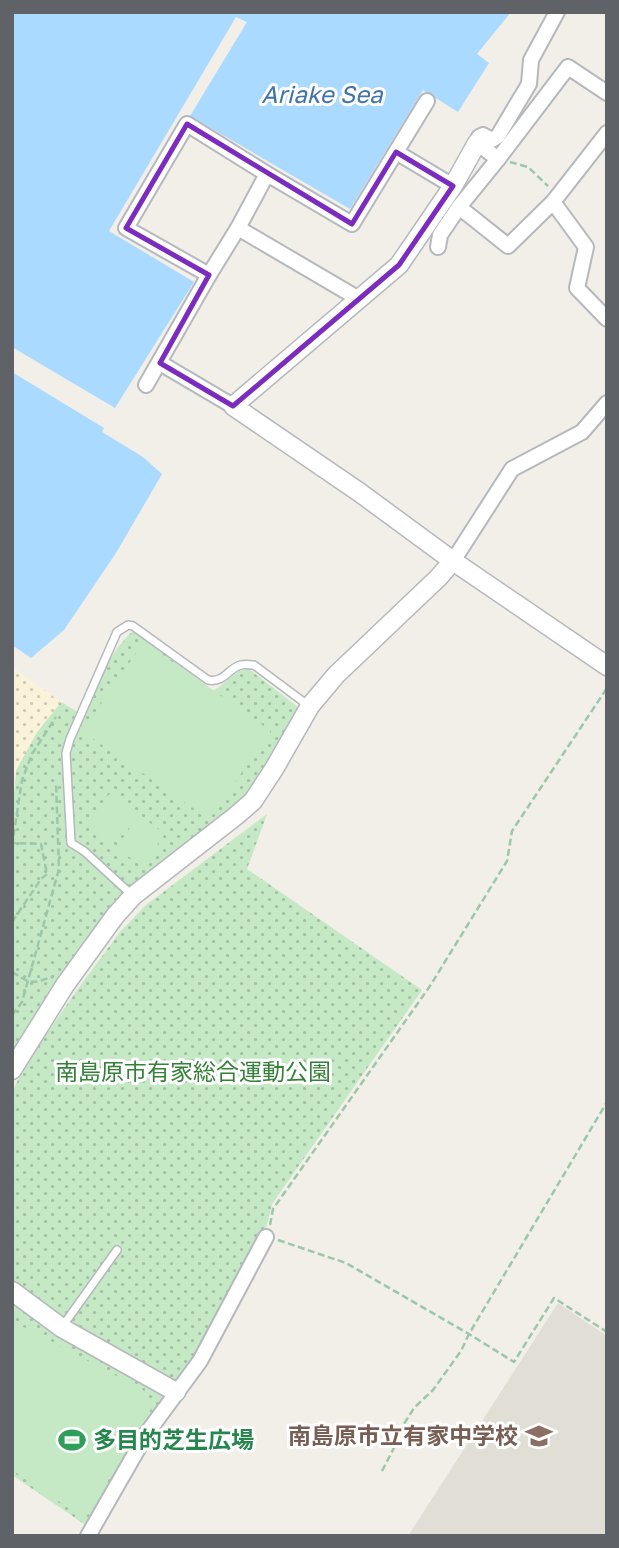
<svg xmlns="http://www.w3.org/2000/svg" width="619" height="1548" viewBox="0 0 619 1548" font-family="'Golos Text','Noto Sans JP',sans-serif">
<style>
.education{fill:#e1ded6}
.grass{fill:url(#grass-dots)}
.sand{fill:url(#sand-dots)}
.pitch{fill:#c5e8c5}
.water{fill:#aadaff}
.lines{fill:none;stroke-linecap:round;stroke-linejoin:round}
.service-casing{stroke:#b5b8bc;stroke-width:10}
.minor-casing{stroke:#b5b8bc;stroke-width:18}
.tertiary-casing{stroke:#b5b8bc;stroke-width:21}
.path{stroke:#9cc7a9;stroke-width:2.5;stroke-dasharray:7 3.5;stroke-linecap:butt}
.service{stroke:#fff;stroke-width:7}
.minor{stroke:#fff;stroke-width:14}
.tertiary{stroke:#fff;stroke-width:18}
.marked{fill:none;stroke:#7b2cbf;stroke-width:5;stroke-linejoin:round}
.labels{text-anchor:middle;stroke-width:6;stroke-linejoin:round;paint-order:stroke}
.park-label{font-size:23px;fill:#348238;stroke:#fff}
.education-label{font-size:23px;font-weight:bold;fill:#785e54;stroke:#fff;text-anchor:end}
.leisure-label{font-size:23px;font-weight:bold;fill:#27864d;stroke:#fff;text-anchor:start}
.water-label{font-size:24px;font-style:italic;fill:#4174aa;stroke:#fff}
</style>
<defs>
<pattern id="grass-dots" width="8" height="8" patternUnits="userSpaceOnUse" patternTransform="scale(1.75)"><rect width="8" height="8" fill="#c5e8c5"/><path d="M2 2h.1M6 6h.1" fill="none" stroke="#a3c0a4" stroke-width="1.8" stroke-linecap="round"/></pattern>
<pattern id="sand-dots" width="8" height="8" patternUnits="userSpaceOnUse" patternTransform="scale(1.75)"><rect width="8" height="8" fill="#fbf3d9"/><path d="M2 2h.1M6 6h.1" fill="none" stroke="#cec8b4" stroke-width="1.8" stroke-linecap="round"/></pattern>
</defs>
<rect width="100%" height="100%" fill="#f1efe8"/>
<!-- education -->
<polygon class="education" points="558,1303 607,1336 607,1536 408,1536"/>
<!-- grass -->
<g class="grass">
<path d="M133,631L214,691L239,671L249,669L298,707L285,738L244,801L146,877L12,1056V818L16,770L37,732L61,702L84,716C98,683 106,656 133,631Z"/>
<polygon points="267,814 247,869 422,990 272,1204 264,1237 192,1365 87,1526 12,1475 12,1092 26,1064 75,993 119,933 146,905"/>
</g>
<!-- sand -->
<polygon class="sand" points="12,667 61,702 37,732 16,770 12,818"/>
<!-- pitch -->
<g class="pitch">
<polygon points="144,642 271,731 209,819 82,731"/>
<polygon points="109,794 135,812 112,845 86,826"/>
<polygon points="139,815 165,834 142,866 116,848"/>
<polygon points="12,1321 143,1390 149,1398 151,1409 85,1519 12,1470"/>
</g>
<!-- water -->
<g class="water">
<polygon points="12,12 511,12 477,54 489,63 458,112 423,90 350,209 190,116 247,22 236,17 109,231 194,282 115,408 12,347"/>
<polygon points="12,372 104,428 102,432 143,457 162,474 116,553 64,630 31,658 12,645"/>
</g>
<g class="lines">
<defs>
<g id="service">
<path d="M133,896L84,851L71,843L66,753L70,739L117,632L128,625L133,626L208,680C225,683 228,668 241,665C245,664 250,665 254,665L309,706"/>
<polyline points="62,1327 117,1250"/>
</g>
<g id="minor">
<polyline points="396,152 453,186"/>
<polyline points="498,159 477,143 479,137 483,135 492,140 498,136 529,84 531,60 557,12"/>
<polyline points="553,202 586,247 577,288 607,319"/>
<polyline points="459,207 508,246 553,202 607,133"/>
<polyline points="238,228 359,299"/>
<polyline points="438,247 440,235 459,207 498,159 568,67 607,93"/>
<polyline points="209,275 126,228 187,124 267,174 352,224 427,101"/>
<polyline points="160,363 233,406"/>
<polyline points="146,385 209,275 238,228 267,174"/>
<polyline points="453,561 512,469 582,432 607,403"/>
<polyline points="88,1536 147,1433 200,1361 266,1237"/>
</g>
<g id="tertiary">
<polyline points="477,143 453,186 399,265 233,406 359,492 453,561 607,666"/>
<polyline points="12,1070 65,985 115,916 133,896 237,815 253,801 274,769 310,706 336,675 438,578 453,561"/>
<polyline points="12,1291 62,1328 176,1392"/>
</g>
</defs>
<!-- service casing -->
<use href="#service" class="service-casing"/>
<!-- minor casing -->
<use href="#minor" class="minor-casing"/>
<!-- tertiary casing -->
<use href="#tertiary" class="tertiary-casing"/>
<!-- path -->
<g class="path">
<polyline points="510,162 528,167 548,186"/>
<polyline points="12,846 22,780 32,754 56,717"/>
<polyline points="12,922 41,879 47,874 41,844 13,843"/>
<path d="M12,972C30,983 31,985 51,977L53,978"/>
<polyline points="12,1015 22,1002 59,869 56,782"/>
<polyline points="270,1225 273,1209 430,986 507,861 512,831 607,688"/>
<polyline points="278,1240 346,1263 469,1334 514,1362 554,1298 607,1332"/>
<polyline points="382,1471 398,1440 402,1427 414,1408 433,1390 461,1351 469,1334 607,1102"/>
</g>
<!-- service -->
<use href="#service" class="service"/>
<!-- minor -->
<use href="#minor" class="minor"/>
<!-- tertiary -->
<use href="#tertiary" class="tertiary"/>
</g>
<!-- marked area -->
<path class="marked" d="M187,124L352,224L396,152L453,186L399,265L233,406L160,363L209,275L126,228Z"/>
<!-- icons -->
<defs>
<symbol id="school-bare" viewBox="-9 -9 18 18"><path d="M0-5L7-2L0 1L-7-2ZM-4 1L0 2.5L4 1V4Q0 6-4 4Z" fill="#8d6e63" stroke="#fff" stroke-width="2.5" paint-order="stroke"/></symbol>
<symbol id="stadium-bare" viewBox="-9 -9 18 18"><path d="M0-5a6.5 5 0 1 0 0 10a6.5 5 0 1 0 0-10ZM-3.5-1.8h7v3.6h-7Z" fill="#2e9e5b" stroke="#fff" stroke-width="2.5" paint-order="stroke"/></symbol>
</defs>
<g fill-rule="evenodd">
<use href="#school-bare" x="520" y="1417" width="38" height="38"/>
<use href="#stadium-bare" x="53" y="1421" width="38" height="38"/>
</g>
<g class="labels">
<!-- park labels -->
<g class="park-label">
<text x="193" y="1080">南島原市有家総合運動公園</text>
</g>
<!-- education labels -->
<g class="education-label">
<text x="518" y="1444">南島原市立有家中学校</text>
</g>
<!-- leisure labels -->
<g class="leisure-label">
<text x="93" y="1448">多目的芝生広場</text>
</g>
<!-- water labels -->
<g class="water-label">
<text x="322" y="103">Ariake Sea</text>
</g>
</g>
<!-- border -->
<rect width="619" height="1548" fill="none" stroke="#5f6368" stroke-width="28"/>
</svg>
